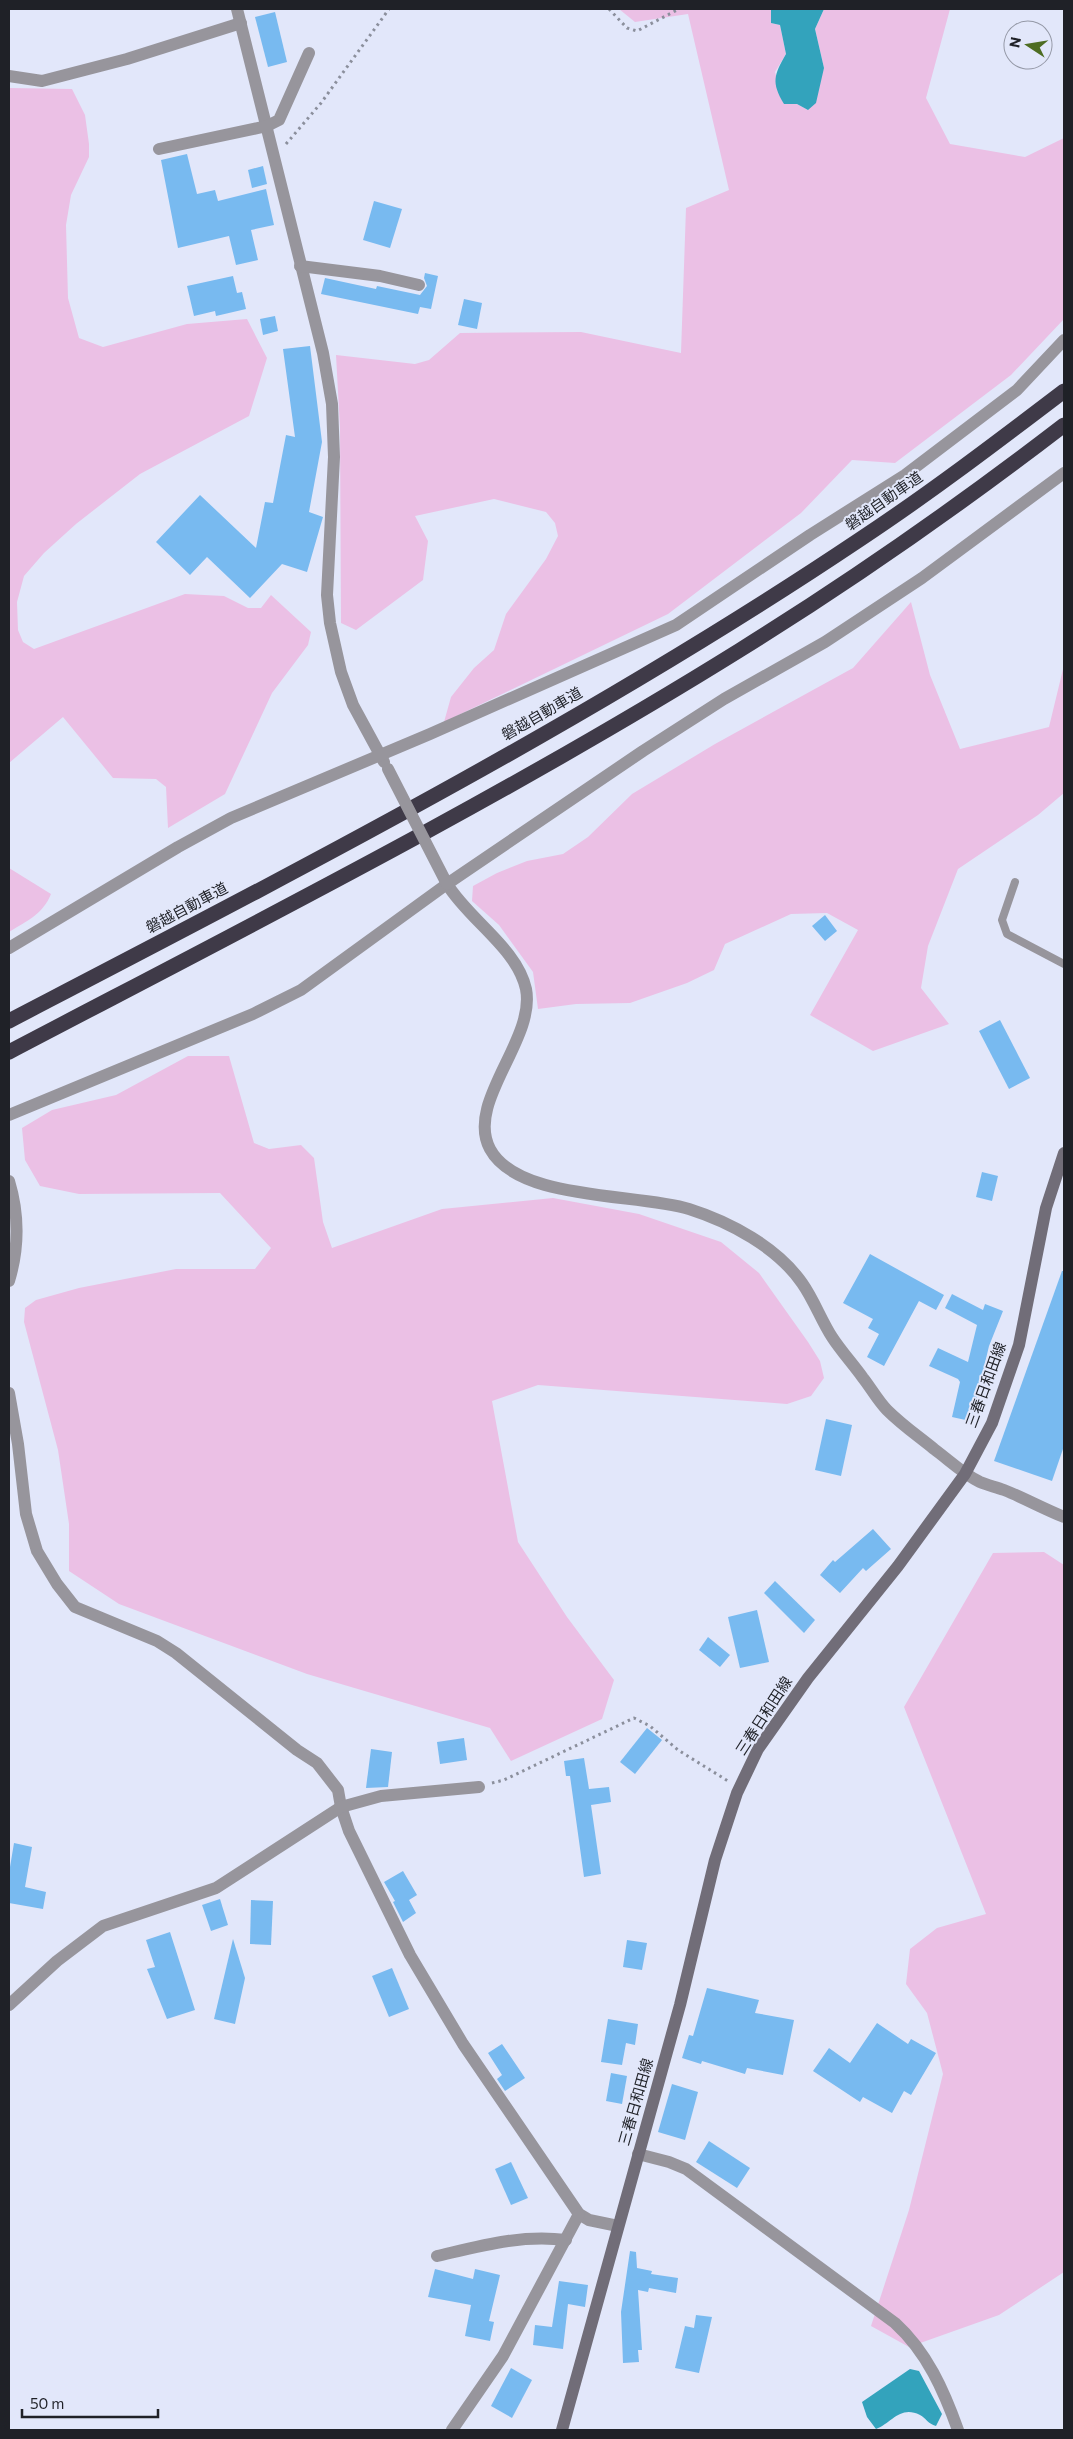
<svg xmlns="http://www.w3.org/2000/svg" width="1073" height="2439" viewBox="0 0 1073 2439" font-family="Commissioner,'Noto Sans JP',sans-serif">
<style>
.green{fill:#ebc0e5}
.water{fill:#33a3bc}
.building{fill:#78baf0}
.lines{fill:none;stroke-linecap:round;stroke-linejoin:round}
.path{stroke:#8b8f9c;stroke-width:3;stroke-dasharray:2.5 4;stroke-linecap:butt}
.service{stroke:#97959c;stroke-width:8}
.minor{stroke:#97959c;stroke-width:12}
.secondary{stroke:#716d78;stroke-width:12}
.motorway{stroke:#3f3a48;stroke-width:15}
.minor-bridge{stroke:#97959c;stroke-width:12}
.labels{text-anchor:middle;stroke-width:4;stroke-linejoin:round;paint-order:stroke}
.street-label{font-size:15px;fill:#1f2127;stroke:#e2e7fa}
</style>
<rect width="100%" height="100%" fill="#e2e7fa"/>
<!-- green -->
<g class="green">
<polygon points="619,9 771,9 771,23 780,25 786,54 775,72 784,104 797,104 808,110 824,68 815,29 824,9 950,9 926,98 950,144 1025,157 1064,138 1064,319 1011,375 895,463 852,460 801,513 668,614 444,722 451,697 474,668 494,650 506,614 546,559 558,536 555,523 546,512 494,499 415,516 428,541 423,580 356,630 341,623 340,428 336,355 415,364 429,360 460,333 581,332 681,353 686,208 729,190 688,14 635,22"/>
<polygon points="9,88 72,89 85,115 89,144 89,157 71,195 66,225 68,298 79,338 103,347 187,324 247,319 267,358 249,416 140,474 76,524 44,553 24,576 17,602 18,630 23,642 34,649 185,594 224,596 248,608 261,608 271,595 311,632 308,645 272,693 225,794 168,828 166,787 156,779 113,778 63,717 9,763"/>
<polygon points="911,602 930,675 960,749 1049,727 1064,665 1064,793 1038,815 958,869 928,946 921,988 949,1024 873,1051 810,1015 858,930 827,913 791,914 725,944 714,970 687,983 630,1003 576,1004 538,1009 533,972 499,925 472,901 473,886 497,873 527,861 563,854 588,837 632,794 715,744 853,668"/>
<path d="M9,868L51,894C43,914 27,921 9,932Z"/>
<polygon points="188,1056 229,1056 254,1143 269,1149 301,1145 314,1158 323,1222 332,1248 442,1209 553,1198 639,1214 721,1242 759,1273 808,1342 820,1361 824,1378 811,1396 787,1404 538,1385 492,1401 518,1542 567,1617 614,1680 602,1719 511,1761 490,1728 307,1674 119,1604 69,1571 69,1524 58,1450 24,1322 25,1308 36,1300 79,1288 176,1269 255,1269 271,1248 220,1193 79,1194 40,1186 25,1160 22,1128 52,1110 116,1095"/>
<polygon points="1044,1552 1064,1565 1064,2272 999,2315 909,2347 871,2326 909,2210 943,2074 927,2013 906,1984 910,1949 937,1928 986,1914 904,1707 993,1553"/>
</g>
<!-- water -->
<g class="water">
<path d="M771,9H824L815,29L824,68L816,103L808,110L797,104H784C771,82 774,75 786,54L780,25L771,23Z"/>
<path d="M910,2369L919,2371L942,2414L936,2426C928,2424 926,2418 920,2415C900,2405 892,2423 876,2429L867,2417L862,2402Z"/>
</g>
<!-- building -->
<g class="building">
<polygon points="275,12 287,62 268,67 255,17"/>
<polygon points="187,154 197,194 215,190 218,201 266,189 274,225 251,230 258,260 236,265 229,236 178,248 161,160"/>
<polygon points="263,166 267,184 252,188 248,170"/>
<polygon points="374,201 402,209 390,248 363,240"/>
<polygon points="425,273 438,276 431,309 420,307 418,314 321,294 325,278 376,289 377,286 420,295 427,286 424,278"/>
<polygon points="233,276 237,293 242,292 246,309 216,316 215,311 194,316 187,286"/>
<polygon points="464,299 482,303 477,329 458,325"/>
<polygon points="275,316 278,331 263,335 260,319"/>
<polygon points="310,346 322,442 309,512 323,517 307,572 282,564 250,598 207,557 190,575 156,542 200,495 256,548 265,502 273,503 286,435 295,437 283,349"/>
<polygon points="825,915 837,931 825,941 812,926"/>
<polygon points="1000,1020 1030,1078 1009,1089 979,1031"/>
<polygon points="982,1172 998,1176 992,1201 976,1197"/>
<polygon points="870,1254 944,1295 936,1310 919,1301 884,1366 867,1357 879,1334 868,1328 873,1319 843,1303"/>
<polygon points="1062,1271 1064,1271 1064,1446 1052,1481 994,1461"/>
<polygon points="952,1294 983,1310 985,1304 1003,1311 989,1346 985,1363 990,1364 985,1388 980,1387 970,1421 952,1417 960,1382 958,1379 929,1366 938,1348 968,1362 977,1325 945,1308"/>
<polygon points="826,1419 852,1425 841,1476 815,1470"/>
<polygon points="873,1529 891,1549 866,1571 863,1568 840,1593 820,1575 833,1560 835,1562"/>
<polygon points="775,1581 815,1620 804,1633 764,1593"/>
<polygon points="757,1610 769,1662 740,1668 728,1617"/>
<polygon points="708,1637 730,1655 720,1667 699,1650"/>
<polygon points="647,1728 662,1740 635,1774 620,1762"/>
<polygon points="464,1738 467,1760 440,1764 437,1742"/>
<polygon points="371,1749 392,1752 388,1787 366,1788"/>
<polygon points="584,1758 589,1789 609,1787 611,1802 591,1805 601,1874 584,1877 570,1776 566,1776 564,1761"/>
<polygon points="14,1843 32,1847 25,1887 46,1892 43,1909 9,1903 9,1873"/>
<polygon points="403,1871 417,1895 409,1900 416,1913 403,1922 393,1902 395,1901 384,1882"/>
<polygon points="220,1899 228,1925 211,1931 202,1905"/>
<polygon points="251,1900 273,1901 271,1945 250,1944"/>
<polygon points="170,1932 195,2010 167,2019 147,1969 155,1967 146,1940"/>
<polygon points="233,1939 245,1978 235,2024 214,2019"/>
<polygon points="627,1940 647,1943 642,1970 623,1967"/>
<polygon points="392,1968 409,2009 389,2017 372,1976"/>
<polygon points="707,1988 759,2000 755,2013 794,2020 783,2075 747,2068 745,2074 702,2061 701,2064 682,2058 689,2035 693,2036"/>
<polygon points="608,2019 638,2024 635,2045 626,2043 622,2065 601,2062"/>
<polygon points="877,2023 908,2044 911,2039 936,2053 911,2095 904,2091 892,2113 863,2097 860,2102 813,2071 829,2048 850,2063"/>
<polygon points="502,2044 525,2078 505,2091 497,2079 502,2075 488,2053"/>
<polygon points="611,2073 627,2076 622,2104 606,2101"/>
<polygon points="672,2084 698,2092 685,2140 658,2132"/>
<polygon points="709,2141 750,2168 737,2188 696,2162"/>
<polygon points="511,2162 528,2198 511,2205 495,2169"/>
<polygon points="630,2251 636,2252 637,2268 652,2271 651,2274 678,2278 676,2293 649,2288 648,2292 638,2290 642,2350 638,2350 639,2362 623,2363 621,2312"/>
<polygon points="435,2269 473,2279 475,2269 500,2275 489,2321 494,2322 490,2341 465,2336 471,2305 428,2297"/>
<polygon points="559,2281 588,2285 585,2307 568,2304 563,2349 533,2345 535,2325 552,2327"/>
<polygon points="696,2315 712,2317 699,2373 675,2368 685,2326 694,2328"/>
<polygon points="511,2368 532,2380 512,2418 491,2406"/>
</g>
<g class="lines">
<!-- path -->
<g class="path">
<polyline points="609,9 627,28 637,31 679,9"/>
<polyline points="286,144 321,103 389,9"/>
<polyline points="492,1783 504,1780 634,1718 650,1726 678,1750 728,1781"/>
</g>
<!-- service -->
<polyline class="service" points="1015,882 1002,920 1007,934 1064,964"/>
<!-- minor -->
<g class="minor">
<polyline points="237,9 323,353 332,404 334,457 327,595 330,623 341,672 353,705 384,762"/>
<polyline points="9,76 42,81 127,59 241,23"/>
<polyline points="159,149 267,126 279,120 309,53"/>
<polyline points="300,266 380,276 419,285"/>
<path d="M447,884C469,920 517,948 526,989C536,1040 465,1102 490,1149C518,1201 636,1193 689,1209C730,1222 777,1247 802,1283C814,1300 821,1320 832,1337C841,1351 853,1364 863,1378C871,1388 878,1401 887,1410C902,1425 918,1436 934,1449C949,1460 963,1474 980,1482C987,1485 996,1487 1004,1490C1024,1498 1044,1509 1064,1517"/>
<polyline points="9,948 178,847 231,818 430,734 676,625 810,535 905,475 1017,390 1064,340"/>
<polyline points="9,1115 253,1014 301,990 447,884 643,751 724,699 825,642 922,578 1064,473"/>
<path d="M9,1181C19,1214 19,1248 9,1281"/>
<polyline points="9,1393 18,1444 26,1514 37,1551 57,1584 75,1607 157,1641 176,1653 297,1750 317,1763 338,1790 341,1807 349,1831 410,1955 463,2044 579,2214 589,2220 618,2226"/>
<polyline points="9,2005 57,1961 103,1926 216,1888 341,1807 381,1796 479,1787"/>
<path d="M638,2154L669,2162L686,2169L895,2323C927,2352 944,2391 958,2430"/>
<path d="M437,2256C480,2246 522,2234 566,2240"/>
<polyline points="452,2430 503,2356 579,2214"/>
</g>
<!-- secondary -->
<polyline class="secondary" points="562,2430 680,2005 715,1860 737,1793 758,1749 808,1678 898,1566 965,1474 992,1423 1019,1345 1046,1208 1064,1153"/>
<!-- motorway -->
<g class="motorway">
<path d="M9,1021C297,871 589,721 859,540C930,493 997,442 1064,391"/>
<path d="M9,1052C255,923 504,797 740,650C851,581 960,505 1064,425"/>
</g>
<!-- minor-bridge -->
<polyline class="minor-bridge" points="388,769 447,884"/>
</g>
<g class="labels">
<!-- street labels -->
<g class="street-label">
<text transform="translate(884 501) rotate(-35)" y="5">磐越自動車道</text>
<text transform="translate(542 714) rotate(-30)" y="5">磐越自動車道</text>
<text transform="translate(187 908) rotate(-28)" y="5">磐越自動車道</text>
<text transform="translate(986 1385) rotate(-70)" y="5">三春日和田線</text>
<text transform="translate(764 1716) rotate(-57)" y="5">三春日和田線</text>
<text transform="translate(636 2102) rotate(-74)" y="5">三春日和田線</text>
</g>
</g>
<!-- border -->
<rect width="1073" height="2439" fill="none" stroke="#1f2127" stroke-width="20"/>
<!-- north arrow -->
<g transform="translate(1028 45) rotate(282)"><circle r="24" fill="#e2e7fa" stroke="#9498a6"/>
<path d="M0-4L9 19L0 12L-9 19Z" fill="#4e6d23"/>
<text y="-8" font-size="14" font-weight="bold" text-anchor="middle" fill="#1f2127">N</text>
</g>
<!-- scale -->
<path d="M22 2409v8h136v-8" fill="none" stroke="#1f2127" stroke-width="2.5"/>
<text x="30" y="2409" font-size="15" fill="#1f2127" stroke="#e2e7fa" stroke-width="4" paint-order="stroke">50 m</text>
</svg>
